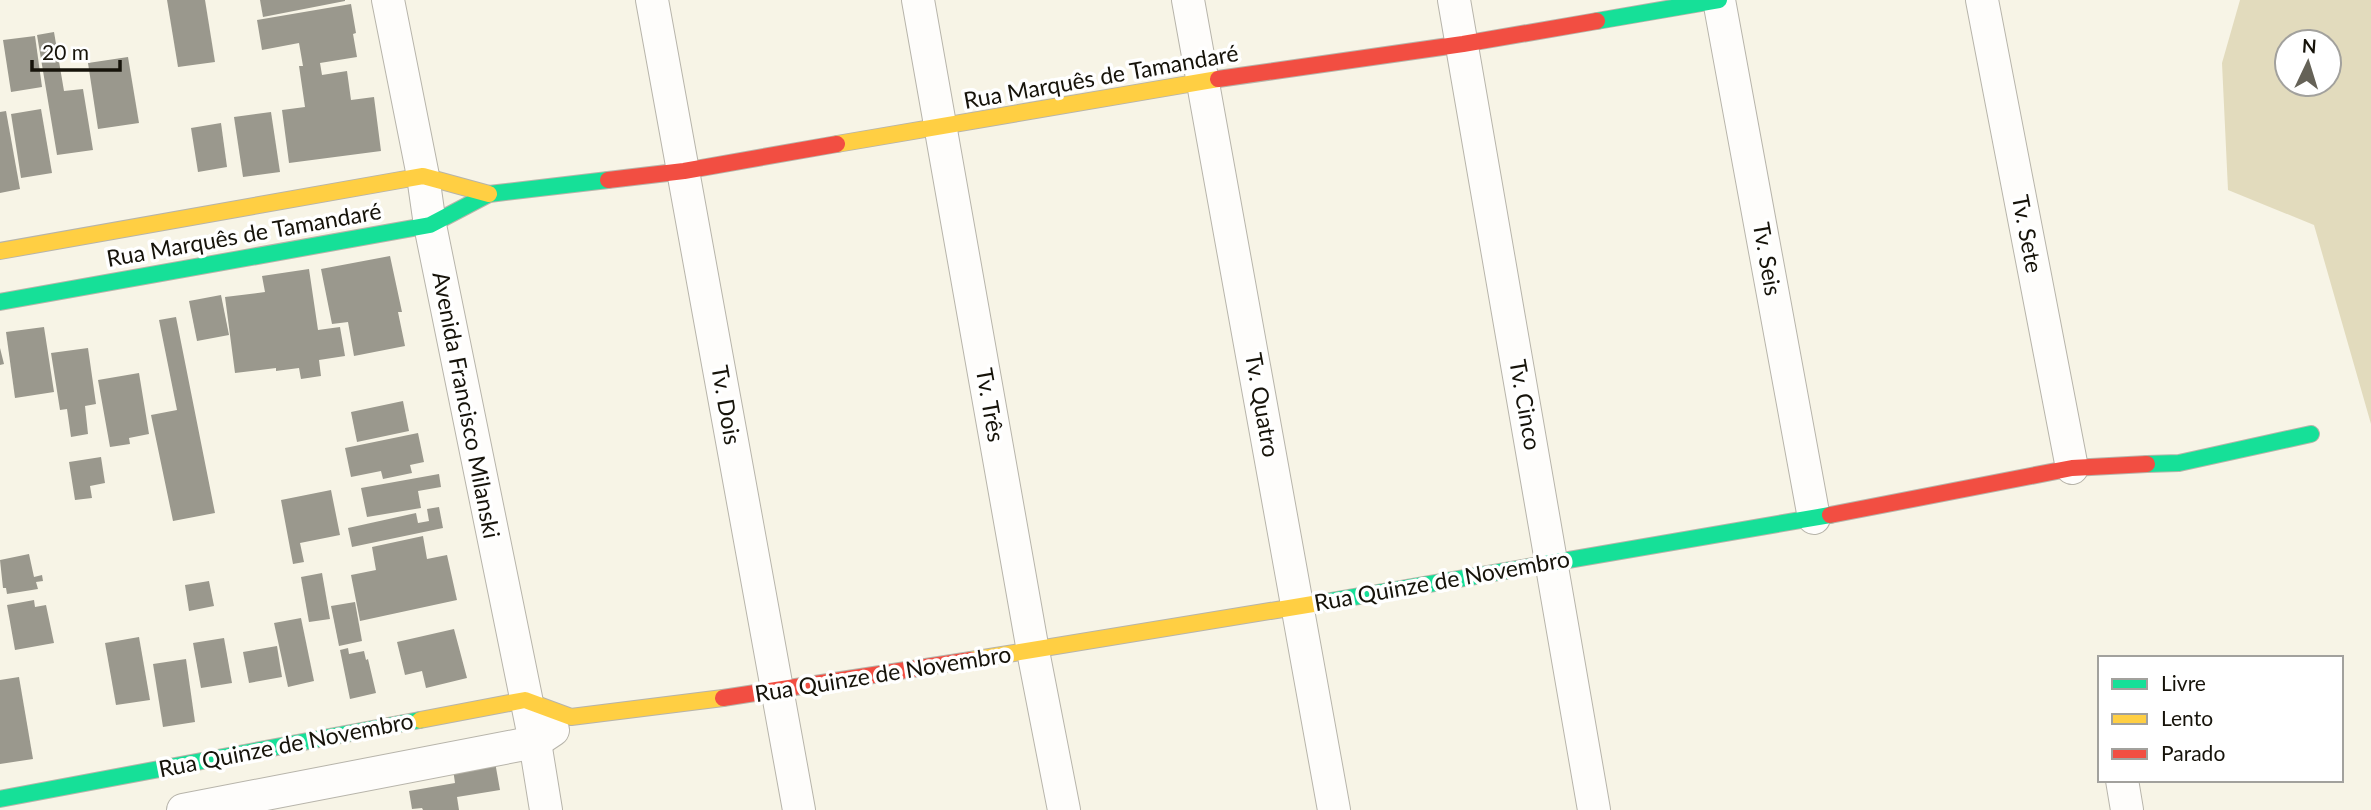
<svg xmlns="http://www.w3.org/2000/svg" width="2371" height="810" viewBox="0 0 2371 810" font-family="Lato,sans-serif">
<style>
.forest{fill:#e2dbbd;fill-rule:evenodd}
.building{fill:#9a988d}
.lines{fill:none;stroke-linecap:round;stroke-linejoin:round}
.street-casing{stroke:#b7b4aa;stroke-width:34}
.fast-casing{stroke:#b7b4aa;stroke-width:18}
.slow-casing{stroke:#b7b4aa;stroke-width:18}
.jam-casing{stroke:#b7b4aa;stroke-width:18}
.street{stroke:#fefdfb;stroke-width:32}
.fast{stroke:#16e098;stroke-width:16}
.slow{stroke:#ffcf43;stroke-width:16}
.jam{stroke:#f24e42;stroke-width:16}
.labels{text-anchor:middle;stroke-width:7;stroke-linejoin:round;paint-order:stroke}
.street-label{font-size:23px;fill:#16130a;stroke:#fff}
</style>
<rect width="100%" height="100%" fill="#f7f4e6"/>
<!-- forest -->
<path class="forest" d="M2240,0H2371V424L2314,225L2228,190L2222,63ZM2287,42H2329V84H2287Z"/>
<!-- building -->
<g class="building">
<polygon points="167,0 205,0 215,62 178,67"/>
<polygon points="260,0 345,0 345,1 263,17"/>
<polygon points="351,4 356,33 353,34 357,57 320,63 322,75 347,71 351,100 374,97 381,151 289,163 282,110 305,107 299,66 303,66 299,43 262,50 257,20"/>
<polygon points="54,32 64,91 83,89 93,150 57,155 37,35"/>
<polygon points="35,36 42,87 11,92 3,40"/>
<polygon points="128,57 139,123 98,129 88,63"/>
<polygon points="41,109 52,173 21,178 11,114"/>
<polygon points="6,111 20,189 0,193 0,112"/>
<polygon points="271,112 280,172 243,177 234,117"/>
<polygon points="221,123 227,167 198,172 191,128"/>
<polygon points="390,256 402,312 398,312 405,346 354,356 348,322 332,324 321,269"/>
<polygon points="309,269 318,330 340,327 345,356 319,360 321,376 301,379 299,368 276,371 276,368 235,373 225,297 265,292 262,276"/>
<polygon points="221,295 229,335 197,341 189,301"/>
<polygon points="176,317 215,513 173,521 151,415 177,410 159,320"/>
<polygon points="44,327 54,392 15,398 6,332"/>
<polygon points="0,348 4,364 0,365"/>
<polygon points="88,348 96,404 85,406 88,434 71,437 67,409 60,410 51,353"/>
<polygon points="139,373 149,434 129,438 130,444 110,447 98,380"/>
<polygon points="403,401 409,431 357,442 351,412"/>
<polygon points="418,433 424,462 410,465 412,473 383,479 381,471 351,477 345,448"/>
<polygon points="101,457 105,483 90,486 92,498 75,500 69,462"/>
<polygon points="439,474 441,487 418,491 421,508 367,517 361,488"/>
<polygon points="331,490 340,535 300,543 304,562 293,564 281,500"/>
<polygon points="439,507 443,528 352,547 348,528 416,513 418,523 429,521 427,509"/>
<polygon points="423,536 427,559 447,555 457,600 360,621 351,575 376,570 372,547"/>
<polygon points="29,554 34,577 42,575 43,581 36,582 38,589 7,594 6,588 3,588 0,560"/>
<polygon points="322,573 330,619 309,622 301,577"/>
<polygon points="209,581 214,606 189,611 185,585"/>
<polygon points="34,600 35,607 46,605 54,643 15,650 7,605"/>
<polygon points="355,602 362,641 339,646 331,606"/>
<polygon points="301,618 314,681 288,687 274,623"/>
<polygon points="454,629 467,678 426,688 422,671 405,675 397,642"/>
<polygon points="139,637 150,700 116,705 105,643"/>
<polygon points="224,638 232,683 201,688 193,643"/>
<polygon points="277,646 282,677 249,683 243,652"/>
<polygon points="348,648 349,654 364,651 366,660 368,659 376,693 350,699 340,650"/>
<polygon points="186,659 195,722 163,727 153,664"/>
<polygon points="19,677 33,759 0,764 0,680"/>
<polygon points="495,762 500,790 457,797 459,810 423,810 422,808 412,809 409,791 455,783 453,769"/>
</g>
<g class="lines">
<defs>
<g id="street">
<polyline points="388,0 423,176 430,225 535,742 546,810"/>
<polyline points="652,0 799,810"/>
<polyline points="918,0 1033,651 1064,810"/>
<polyline points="1188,0 1334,810"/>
<polyline points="1454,0 1594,810"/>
<polyline points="1719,0 1814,518"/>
<polyline points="1982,0 2072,468"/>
<polyline points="2122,780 2127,810"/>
<polyline points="183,810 535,742 553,730"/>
</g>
<g id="fast">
<polyline points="1597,21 1719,0"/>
<polyline points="0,302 430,225 489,194 608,180"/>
<polyline points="2147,464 2179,463 2311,434"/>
<polyline points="1319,603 1830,515"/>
<polyline points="0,799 420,720"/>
</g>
<g id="slow">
<polyline points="837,144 1218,79"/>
<polyline points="0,251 423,176 489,194"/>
<polyline points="971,660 1319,603"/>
<polyline points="420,720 525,700 571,717 723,698"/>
</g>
<g id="jam">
<polyline points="1218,79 1463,44 1597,21"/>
<polyline points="608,180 684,171 837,144"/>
<polyline points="1830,515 2072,468 2147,464"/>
<polyline points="723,698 971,660"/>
</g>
</defs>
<!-- street casing -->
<use href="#street" class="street-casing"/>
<!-- fast casing -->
<use href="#fast" class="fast-casing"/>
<!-- slow casing -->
<use href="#slow" class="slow-casing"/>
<!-- jam casing -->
<use href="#jam" class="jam-casing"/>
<!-- street -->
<use href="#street" class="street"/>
<!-- fast -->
<use href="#fast" class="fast"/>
<!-- slow -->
<use href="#slow" class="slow"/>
<!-- jam -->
<use href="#jam" class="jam"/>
</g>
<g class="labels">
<!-- street labels -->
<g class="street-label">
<text transform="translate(1101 77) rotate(-10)" y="8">Rua Marquês de Tamandaré</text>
<text transform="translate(2027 234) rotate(79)" y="8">Tv. Sete</text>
<text transform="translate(244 235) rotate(-10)" y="8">Rua Marquês de Tamandaré</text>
<text transform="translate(1767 259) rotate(80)" y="8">Tv. Seis</text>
<text transform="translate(466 405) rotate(79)" y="8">Avenida Francisco Milanski</text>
<text transform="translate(726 405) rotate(80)" y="8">Tv. Dois</text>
<text transform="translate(990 405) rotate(80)" y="8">Tv. Três</text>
<text transform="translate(1262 405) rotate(80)" y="8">Tv. Quatro</text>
<text transform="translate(1525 405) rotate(80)" y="8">Tv. Cinco</text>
<text transform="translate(1442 581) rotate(-10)" y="8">Rua Quinze de Novembro</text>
<text transform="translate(883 674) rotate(-9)" y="8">Rua Quinze de Novembro</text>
<text transform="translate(286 745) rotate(-11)" y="8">Rua Quinze de Novembro</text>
</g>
</g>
<!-- legend -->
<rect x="2098" y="656" width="245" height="126" fill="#ffffff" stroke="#a2a19d" stroke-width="2"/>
<rect x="2112" y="679" width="35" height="10" fill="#16e098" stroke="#a2a19d" stroke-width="2"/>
<text x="2161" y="691" font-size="21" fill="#16130a">Livre</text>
<rect x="2112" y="714" width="35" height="10" fill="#ffcf43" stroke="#a2a19d" stroke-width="2"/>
<text x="2161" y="726" font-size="21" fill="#16130a">Lento</text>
<rect x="2112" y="749" width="35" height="10" fill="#f24e42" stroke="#a2a19d" stroke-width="2"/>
<text x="2161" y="761" font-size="21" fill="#16130a">Parado</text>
<!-- north arrow -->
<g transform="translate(2308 63) rotate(4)"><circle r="33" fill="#ffffff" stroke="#a2a19d" stroke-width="2"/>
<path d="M0-5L12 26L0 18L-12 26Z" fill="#656257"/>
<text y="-10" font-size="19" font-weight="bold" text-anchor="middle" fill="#16130a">N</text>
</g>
<!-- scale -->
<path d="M32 60v10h88v-10" fill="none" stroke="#16130a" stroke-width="3.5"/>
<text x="42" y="60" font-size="21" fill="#16130a" stroke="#ffffff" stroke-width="5" paint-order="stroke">20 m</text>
</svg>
